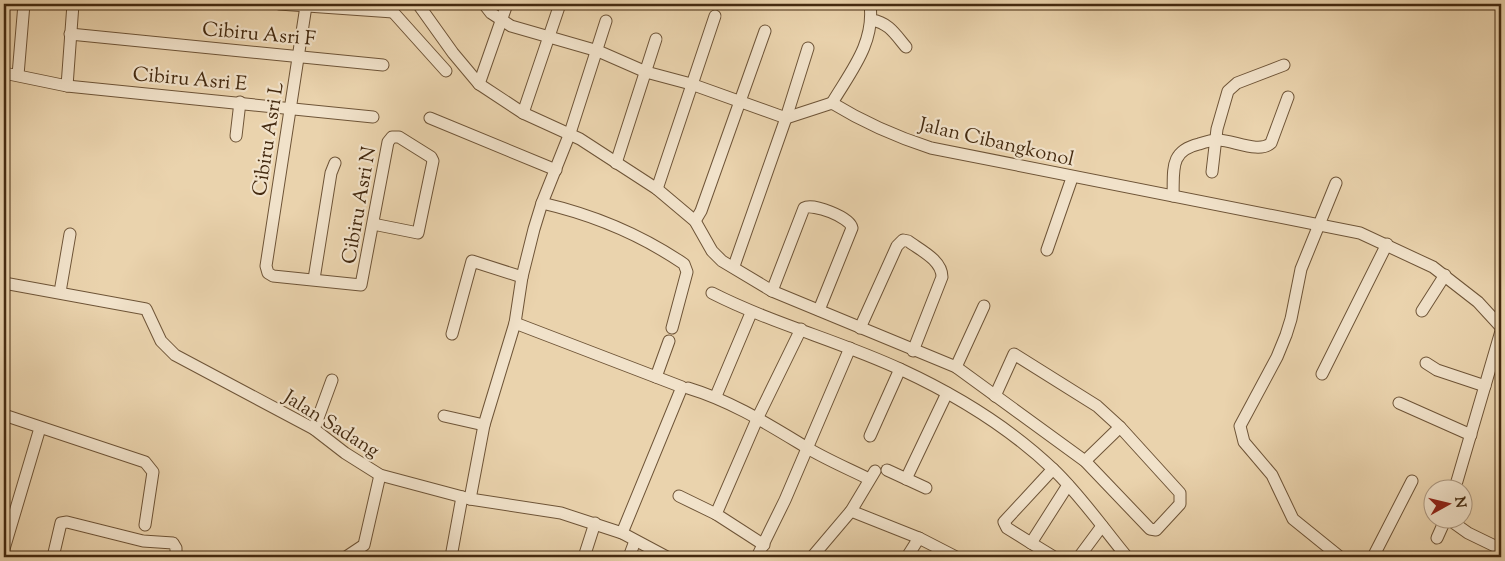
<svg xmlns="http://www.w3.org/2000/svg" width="1505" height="561" viewBox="0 0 1505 561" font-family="'Sorts Mill Goudy',serif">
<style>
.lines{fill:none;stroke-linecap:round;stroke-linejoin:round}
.minor-casing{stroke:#6e5437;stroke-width:13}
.minor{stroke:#f1e2ca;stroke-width:11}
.labels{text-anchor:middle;stroke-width:4.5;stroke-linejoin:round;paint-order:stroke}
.street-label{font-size:20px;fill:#442a10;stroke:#f1e2ca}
</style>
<rect width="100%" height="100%" fill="#ead3ad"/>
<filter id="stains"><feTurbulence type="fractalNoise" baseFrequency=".004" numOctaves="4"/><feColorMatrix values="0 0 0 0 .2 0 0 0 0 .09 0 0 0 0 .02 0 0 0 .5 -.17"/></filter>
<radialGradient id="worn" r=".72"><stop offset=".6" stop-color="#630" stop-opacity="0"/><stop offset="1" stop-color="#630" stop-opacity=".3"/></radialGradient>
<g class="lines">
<defs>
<g id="minor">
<polyline points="279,4 393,12"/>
<polyline points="392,4 393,12 446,71"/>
<polyline points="418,4 453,53 479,84 523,113 580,139 657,189 695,221 712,251 722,261 772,291 956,367 1085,461 1150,529 1156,530 1180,504 1180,493 1120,427"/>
<path d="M484,4L491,13L511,26L598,51L646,72L691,84L786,118L832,103C863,122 897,137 931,148L1360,233L1433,267L1478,302L1501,327"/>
<polyline points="306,6 266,266 268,273 273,276 361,285 388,142 392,137 399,137 431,157 433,161 418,233 373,224"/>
<path d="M872,20C889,23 895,34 906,47"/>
<polyline points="70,34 383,65"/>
<polyline points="4,73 67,86 373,117"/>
<polyline points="18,75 24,4"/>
<polyline points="479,84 507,4"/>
<polyline points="67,86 73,4"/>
<path d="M832,103C851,71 875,43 870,4"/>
<polyline points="523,113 560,4"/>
<polyline points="430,118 556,170"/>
<polyline points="236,136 240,102"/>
<polyline points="616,163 656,39"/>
<polyline points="1212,172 1217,129 1228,91 1237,83 1284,65"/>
<polyline points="1336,183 1301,269 1291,319 1286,335 1277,357 1240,426 1244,442 1272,475 1293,519 1340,557"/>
<polyline points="657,189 715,16"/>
<path d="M1173,196C1174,170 1169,151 1199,144C1205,142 1212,140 1218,140C1233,140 1259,154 1271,143L1288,97"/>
<path d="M542,203C594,215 640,234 684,264L687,272L672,328"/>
<polyline points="695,221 701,211 765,31"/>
<polyline points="1047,250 1072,178"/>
<polyline points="734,266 786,118 808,48"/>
<polyline points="314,279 331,173 335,163"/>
<polyline points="4,283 146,309 161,341 175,355 314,429 345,453 380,475 470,499 561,513 622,533 667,557"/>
<path d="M772,291L804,208C813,203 850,217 852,228L819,310"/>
<polyline points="60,292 70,234"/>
<path d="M712,293C773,324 840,341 902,370C956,395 1010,428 1054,470C1081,496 1103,528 1127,557"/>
<polyline points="1422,311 1445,275"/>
<polyline points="515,323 682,387 622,533"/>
<path d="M860,328L897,246L903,240L908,241C920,250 942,260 942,277L913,351"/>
<polyline points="452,334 472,261 522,277"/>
<polyline points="1426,363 1437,370 1485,386"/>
<polyline points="956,367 984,306"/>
<polyline points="1322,374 1387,244"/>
<polyline points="656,377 669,341"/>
<path d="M688,388C731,401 766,423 804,446C825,459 847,468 869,479"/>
<polyline points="716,396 751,313"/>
<polyline points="995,396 1014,354 1097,406 1120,427 1085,461"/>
<polyline points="1399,403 1471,435"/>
<polyline points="4,415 145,462 153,472 145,525"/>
<polyline points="444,416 484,425"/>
<polyline points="314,429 332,380"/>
<polyline points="870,436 900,369"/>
<polyline points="887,470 926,488"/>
<polyline points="906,479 947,393"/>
<polyline points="1455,488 1501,331"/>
<polyline points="679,496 716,514"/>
<polyline points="470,499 484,425 515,323 522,277 534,229 542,203 570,133 606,21"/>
<polyline points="851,511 919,538 956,557"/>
<polyline points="1447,518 1468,533 1501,549"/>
<polyline points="1437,538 1446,518"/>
<polyline points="1031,543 1007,528 1004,522 1053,469"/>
<polyline points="764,545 716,514 758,417 801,329"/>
<polyline points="4,549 40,428"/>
<polyline points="53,557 61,523 67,522 143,541 173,543 176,548 176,557"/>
<polyline points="346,557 364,545 380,475"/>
<polyline points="451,557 462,497"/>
<polyline points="584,557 595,523"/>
<polyline points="629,557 635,541"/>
<polyline points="757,557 785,500 850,348"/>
<polyline points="812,557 851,511 875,471"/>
<polyline points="907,557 919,538"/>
<polyline points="1054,557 1031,543 1068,485"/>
<polyline points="1079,557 1102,526"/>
<polyline points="1373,557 1412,481"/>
</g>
</defs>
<!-- minor casing -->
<use href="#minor" class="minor-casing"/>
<!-- minor -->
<use href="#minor" class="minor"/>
</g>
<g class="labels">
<!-- street labels -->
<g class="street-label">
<text transform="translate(259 33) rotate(5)" y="7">Cibiru Asri F</text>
<text transform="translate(190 78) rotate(5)" y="7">Cibiru Asri E</text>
<text transform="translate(267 139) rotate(-81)" y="7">Cibiru Asri L</text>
<text transform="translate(997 141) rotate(13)" y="7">Jalan Cibangkonol</text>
<text transform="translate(358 205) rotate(-80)" y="7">Cibiru Asri N</text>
<text transform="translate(332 423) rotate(32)" y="7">Jalan Sadang</text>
</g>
</g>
<!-- margin -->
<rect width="1505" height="561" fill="none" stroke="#ead3ad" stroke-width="20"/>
<rect x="5" y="5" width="1495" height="551" fill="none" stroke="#442a10" stroke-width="2.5"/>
<rect x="10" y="10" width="1485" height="541" fill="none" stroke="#442a10"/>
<!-- north arrow -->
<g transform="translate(1448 504) rotate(82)"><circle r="24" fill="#f1e2ca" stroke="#ac9880"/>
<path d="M0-4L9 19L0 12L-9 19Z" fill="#8f2418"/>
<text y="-8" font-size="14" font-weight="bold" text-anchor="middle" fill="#442a10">N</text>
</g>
<rect width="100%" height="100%" filter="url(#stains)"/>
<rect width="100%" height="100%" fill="url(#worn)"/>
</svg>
